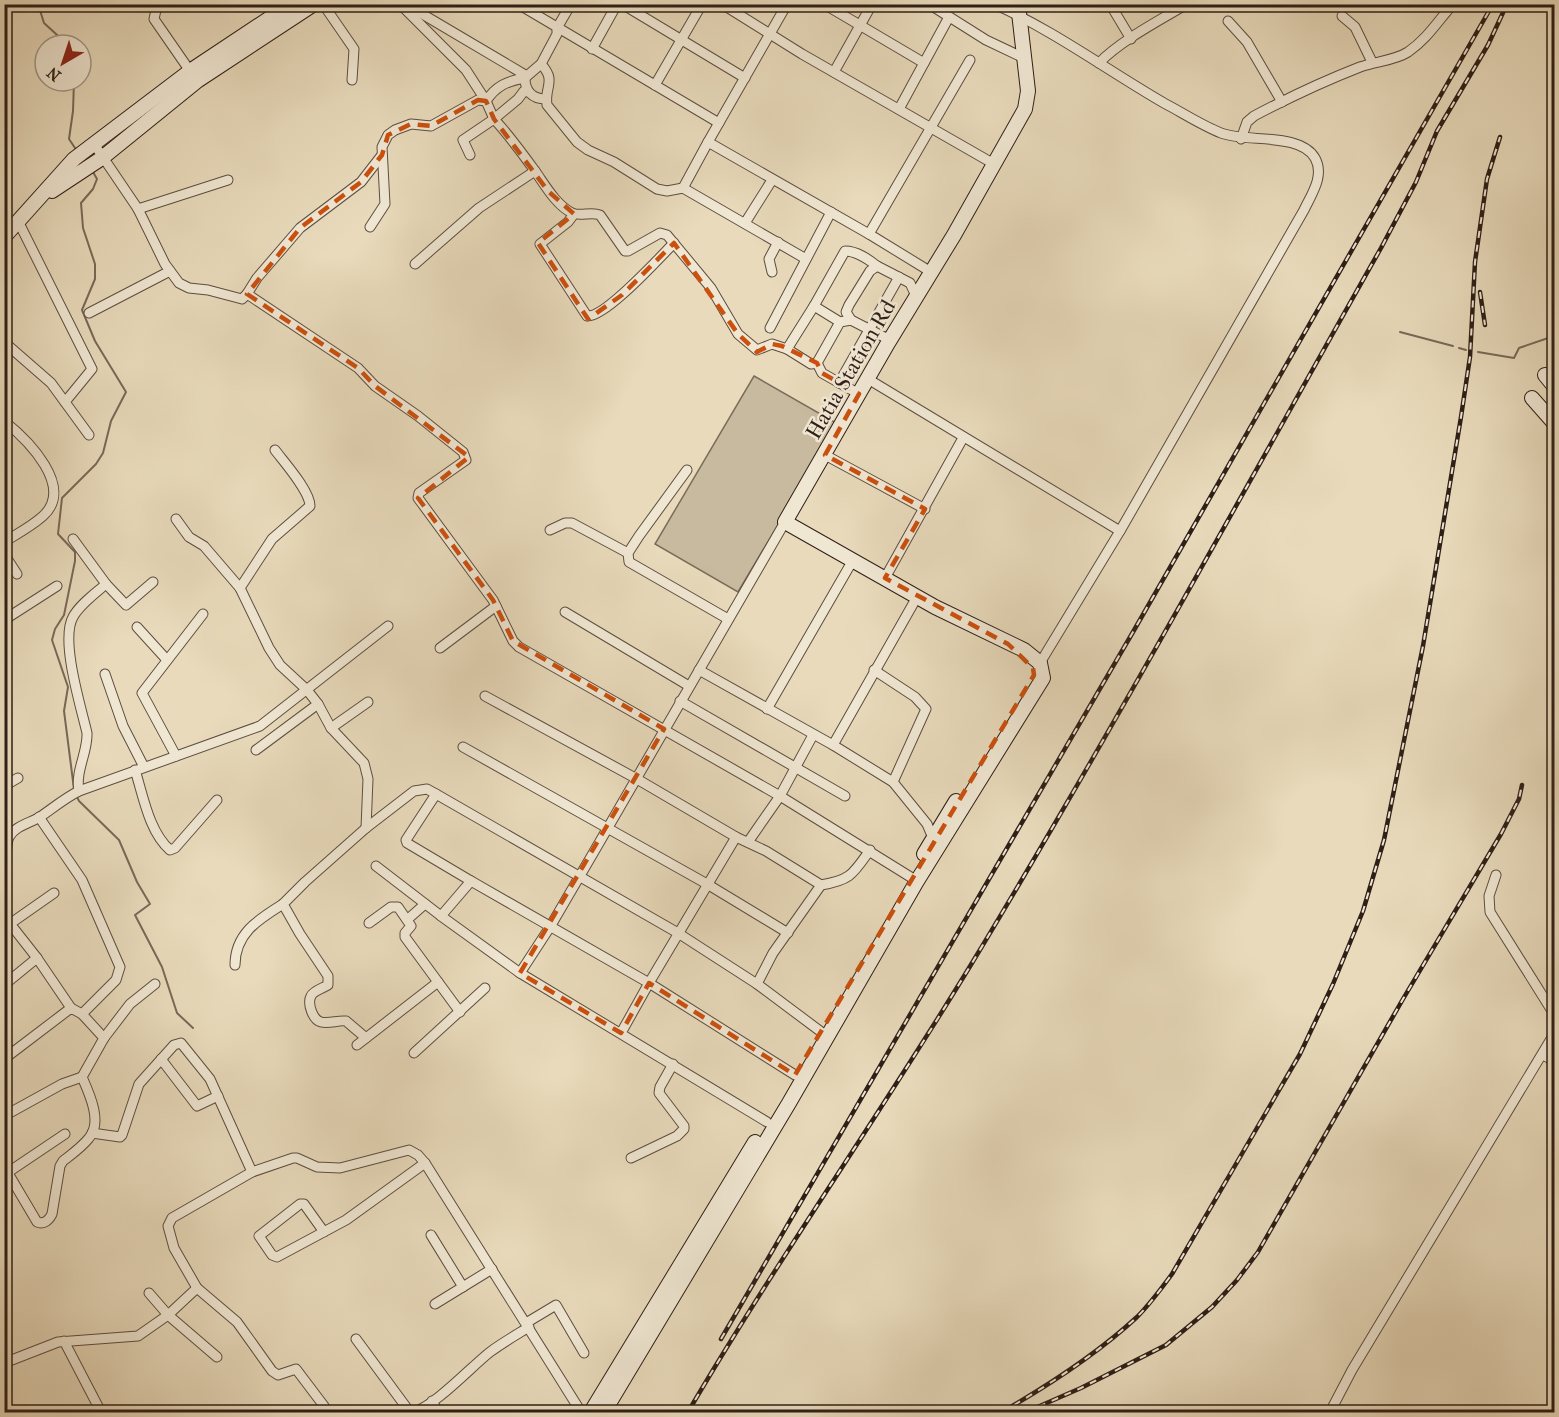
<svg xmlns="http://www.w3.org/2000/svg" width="1559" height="1417" viewBox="0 0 1559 1417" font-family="'IM FELL French Canon',serif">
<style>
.green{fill:#c8ba9f;stroke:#7b6c5b;stroke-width:1.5}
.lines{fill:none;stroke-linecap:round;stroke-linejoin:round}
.stream{stroke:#786958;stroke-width:2}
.street-casing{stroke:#5c4e40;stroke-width:11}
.secondary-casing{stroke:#2e1f17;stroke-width:16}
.street{stroke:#f0e7d3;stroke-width:9}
.secondary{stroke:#f0e7d3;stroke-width:14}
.rail-casing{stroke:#2e1f17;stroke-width:4.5}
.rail{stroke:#f0e7d3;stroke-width:2;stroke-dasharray:7;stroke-linecap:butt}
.marked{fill:none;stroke:#cc500e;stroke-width:4.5;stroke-dasharray:12 8;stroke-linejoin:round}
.labels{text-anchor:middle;stroke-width:5;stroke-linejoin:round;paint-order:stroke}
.street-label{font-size:22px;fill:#2e1f17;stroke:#f0e7d3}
</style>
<rect width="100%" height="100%" fill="#e8dabb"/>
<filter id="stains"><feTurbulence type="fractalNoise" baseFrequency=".00333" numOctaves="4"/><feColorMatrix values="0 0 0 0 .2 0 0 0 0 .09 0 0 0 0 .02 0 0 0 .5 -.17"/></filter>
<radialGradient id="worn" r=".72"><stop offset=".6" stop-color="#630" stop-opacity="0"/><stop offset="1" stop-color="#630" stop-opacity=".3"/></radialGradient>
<!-- green -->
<polygon class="green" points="754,376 838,424 738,592 655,544"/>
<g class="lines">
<!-- stream -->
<g class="stream">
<polyline points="38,4 44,23 68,45"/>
<polyline points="74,81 73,111 69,139 77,151"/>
<polyline points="1400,332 1453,346"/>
<polyline points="1459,348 1466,350"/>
<polyline points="1478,352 1514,358 1519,348 1554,336"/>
<polyline points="74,789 64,711 68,687 52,640 55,629 64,615 75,561 75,552 58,534 62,498 96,464 103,453 111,421 126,392 95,341 82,310 95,279 95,264 83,228 81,203 93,189 97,179 93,172"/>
<polyline points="77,797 79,801 119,840 137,882 150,904 135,915 162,967 177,1013 193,1028"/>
</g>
<defs>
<g id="street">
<polyline points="163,4 156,10 154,19 190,71"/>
<polyline points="323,4 354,49 352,80"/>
<path d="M400,4L466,70L486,101C496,86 507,81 525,78C525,91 532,99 546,99"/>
<polyline points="518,4 719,123"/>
<polyline points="622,4 745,78"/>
<polyline points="722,4 802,54 994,164"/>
<polyline points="787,4 708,142 869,234 931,272"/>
<polyline points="824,4 924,63"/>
<polyline points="929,4 986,40 1024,58"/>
<path d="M994,4C1053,30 1107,70 1164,103C1183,113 1201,125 1221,133C1247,143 1300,132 1315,158C1325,176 1311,195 1304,210L1120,531L1040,663"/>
<polyline points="1110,4 1131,39"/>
<polyline points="1316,4 1321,4"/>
<polyline points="412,8 527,76 541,64 557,34 557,28 571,4"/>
<polyline points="1342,16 1355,27 1372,62"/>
<polyline points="1228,21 1247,42 1282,102"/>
<polyline points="592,49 617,4"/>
<path d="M1099,63C1120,41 1160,20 1187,4"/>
<path d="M541,64C557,81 544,87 547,105L577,142L588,150L614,162L657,189L667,191L683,188L708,142"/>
<polyline points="834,72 872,4"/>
<polyline points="655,85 702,4"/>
<polyline points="899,109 949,17"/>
<path d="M1241,139L1247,122L1254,116C1288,98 1324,81 1360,67C1376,61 1394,61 1408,52C1427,39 1438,21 1453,4"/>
<polyline points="94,144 138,209 165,264 179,283 189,288 208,290 242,299 247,294 358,368 375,386 418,416 463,452 466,460 419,493 418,498 493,600 513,641 519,647 780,796 917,881"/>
<path d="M470,155L463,140L494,119C509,135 522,153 535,171C545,185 556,205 572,213C581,217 591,211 600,215L625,251H628L660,233L667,235L711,288L738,334L757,350L772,344L787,349"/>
<polyline points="683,188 806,259"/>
<polyline points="138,209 228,180"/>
<path d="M574,214L568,222L540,244L587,316C605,318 660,257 674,243"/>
<polyline points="18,221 92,369 65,402"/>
<polyline points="745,223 772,180"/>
<polyline points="370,227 385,204 382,147 388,135 395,130 411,124 431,126 478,100 486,101 494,119 518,99 524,91 528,92"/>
<polyline points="869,234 970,60"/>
<polyline points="415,264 479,208 535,171"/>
<polyline points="772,272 769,259 778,242"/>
<polyline points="247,294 257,278 300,228 361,182 382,155"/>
<path d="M814,306L845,251C857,251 868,259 877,266"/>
<polyline points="89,313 170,271"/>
<polyline points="851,320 846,312 849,305 870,271 877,266 910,283 916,296"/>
<polyline points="770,328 831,212"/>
<polyline points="4,342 51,383 89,435"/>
<polyline points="817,363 811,364 787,349 814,306 840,322"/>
<polyline points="868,379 1120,531"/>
<polyline points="839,383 899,277"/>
<polyline points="859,394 822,373 817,363 840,322 851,320 886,338 888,343"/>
<path d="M4,421C28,440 75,487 43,516C32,526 17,534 4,542"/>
<path d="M275,450C284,462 310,491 310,506L272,539L240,588L269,648L280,665L307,690L318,704L331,728L364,763L368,779L366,828"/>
<polyline points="825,455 925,509"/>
<polyline points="687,470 639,536 628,553 629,562 728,619"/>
<polyline points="176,519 189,537 204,546 240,588"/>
<polyline points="550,530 565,523 572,523 628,553"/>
<polyline points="73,539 106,584 126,605 153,582"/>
<polyline points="4,554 17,574"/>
<polyline points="885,578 963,438"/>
<polyline points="565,612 689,686"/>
<polyline points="4,620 57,586"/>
<polyline points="137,627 167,660"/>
<polyline points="440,648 496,606"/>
<polyline points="699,670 833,745 917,597"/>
<polyline points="874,670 915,697 926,709 893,782"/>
<polyline points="105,674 123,726 144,767"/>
<polyline points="485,696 637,779 736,837"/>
<polyline points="680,701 845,796"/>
<polyline points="767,709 853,560"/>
<polyline points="331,728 368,702"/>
<polyline points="833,745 893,782 927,824 933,838"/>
<polyline points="463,747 707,884 788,933"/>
<polyline points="256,750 318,704"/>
<polyline points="176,756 142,693 203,614"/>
<path d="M135,770C143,795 149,832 170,850L175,848L217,800"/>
<polyline points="4,786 18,778"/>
<path d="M79,791C75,771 88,752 87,733C81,707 60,640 73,617C80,604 96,593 106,584"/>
<polyline points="39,817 82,880 120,967 116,980 82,1014"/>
<polyline points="748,842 780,796 813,735"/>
<polyline points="376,866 441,916"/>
<path d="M4,873L6,870C7,860 5,845 9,837C15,826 30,823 40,817C53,808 65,798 79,791L260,726L388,626"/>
<polyline points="1496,875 1489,896 1490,912 1554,1014"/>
<polyline points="471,881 407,843 406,840 436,794 678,933 757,984"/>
<path d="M821,885C851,880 853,874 870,850"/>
<polyline points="4,916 37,958 4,985"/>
<polyline points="408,919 425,904"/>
<polyline points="369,923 391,907 398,907 411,926 405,933 405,937 460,1012"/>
<polyline points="4,928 54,893"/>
<polyline points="37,958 71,1008"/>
<path d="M235,965C235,933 259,919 283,904"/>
<polyline points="520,973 441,916 471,881 649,983 736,837 766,851 821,885 773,953 757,984 828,1037"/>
<polyline points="621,1033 649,983 795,1075"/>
<polyline points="104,1038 130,1004 155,984"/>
<path d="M366,1038L346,1021C338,1020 329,1024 321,1022C313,1020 307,1004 311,996C313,991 323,988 328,985V976L300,934L283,904L305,882L366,828L414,791L427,789L436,794"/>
<polyline points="357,1045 438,982"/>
<polyline points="414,1053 485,988"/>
<polyline points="1543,1055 1554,1061"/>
<path d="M4,1059L71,1008L82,1014L104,1038L82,1077C89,1093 103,1122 89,1138C82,1147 72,1154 63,1161L60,1166L52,1214C49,1220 44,1225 37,1222L8,1173"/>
<polyline points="161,1059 197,1106 218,1096"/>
<polyline points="4,1116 62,1084 82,1077"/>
<polyline points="767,1122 520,973 550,927 595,850 785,522"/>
<polyline points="92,1133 120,1137 122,1135 139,1084 174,1045 181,1043 210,1079 252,1172 293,1158 297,1158 317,1167 340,1168 409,1150 418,1155 425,1163 581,1412"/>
<polyline points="631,1158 677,1136 684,1129 684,1126 659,1093 660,1087 673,1064"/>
<polyline points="252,1172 172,1218 168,1226 174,1248 197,1288 237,1322 272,1371 278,1375 296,1369 324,1406 323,1412"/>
<polyline points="4,1175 65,1134"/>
<polyline points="324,1232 304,1204 300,1204 259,1236 272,1255 277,1257 346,1220 425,1163"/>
<polyline points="431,1235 463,1287"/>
<polyline points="149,1293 168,1315 217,1357"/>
<polyline points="435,1304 492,1269"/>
<polyline points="526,1323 556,1305 584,1353"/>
<polyline points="356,1339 409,1411 412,1412"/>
<polyline points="64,1341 101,1412"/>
<polyline points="4,1363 58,1342 138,1336 168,1315 197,1288"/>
<polyline points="4,1400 8,1412"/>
<polyline points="432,1401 438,1412"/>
<path d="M413,1412C433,1408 472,1366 490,1352C502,1343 516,1335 529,1327"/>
<polyline points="1330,1412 1352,1370 1554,1034"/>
</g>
<g id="secondary">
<polyline points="52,191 102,158 197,81 314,4"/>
<polyline points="4,237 74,159 190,71 291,4"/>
<polyline points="1545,375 1554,386"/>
<polyline points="1532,398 1554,423"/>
<polyline points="924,854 956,801"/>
<polyline points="591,1412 755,1142"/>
<polyline points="604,1412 789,1103 917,881 1043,678 1040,663 1024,650 935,607 785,522 888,343 954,235 1025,109 1028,91 1018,4"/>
</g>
</defs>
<!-- street casing -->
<use href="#street" class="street-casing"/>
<!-- secondary casing -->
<use href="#secondary" class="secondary-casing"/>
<!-- street -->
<use href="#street" class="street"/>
<!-- secondary -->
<use href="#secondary" class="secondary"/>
<defs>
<g id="rail">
<polyline points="1480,292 1485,325"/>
<polyline points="721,1339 1133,632 1493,4"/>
<path d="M688,1412C777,1260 880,1115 972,963C1114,728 1246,487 1381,248L1416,182L1437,131L1488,45L1507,4"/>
<path d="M1002,1412C1049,1385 1097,1354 1137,1317C1150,1304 1161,1289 1172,1274L1300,1054L1333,984L1363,911L1384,840L1423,646L1461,417L1470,357L1475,262L1487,179L1500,137"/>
<polyline points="1026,1412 1081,1388 1166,1345 1212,1307 1237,1280 1258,1252 1403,999 1501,834 1519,799 1522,785"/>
</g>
</defs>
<!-- rail casing -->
<use href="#rail" class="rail-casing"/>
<!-- rail -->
<use href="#rail" class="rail"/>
</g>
<!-- marked area -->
<path class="marked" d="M478,100L486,101L494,119L548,191L574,214L538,243L588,319L622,295L674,243L738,334L757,352L772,344L782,346L817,363L822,373L859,394L825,455L925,509L885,578L1008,644L1033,668L1034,675L795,1075L649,983L621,1033L520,973L664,729L513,641L493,600L418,498L469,457L375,386L358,368L247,294L300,228L361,182L382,155L388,135L411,124L431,126Z"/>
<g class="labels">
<!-- street labels -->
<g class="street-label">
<text transform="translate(850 369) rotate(-60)" y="8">Hatia Station Rd</text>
</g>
</g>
<!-- margin -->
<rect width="1559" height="1417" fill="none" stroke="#e8dabb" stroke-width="24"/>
<rect x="6" y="6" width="1547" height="1405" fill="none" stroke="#2e1f17" stroke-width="3"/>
<rect x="12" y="12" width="1535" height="1393" fill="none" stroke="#2e1f17" stroke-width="1.5"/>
<!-- north arrow -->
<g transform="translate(63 63) rotate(219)"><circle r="28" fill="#f0e7d3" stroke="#a29788" stroke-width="1.5"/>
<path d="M0-4.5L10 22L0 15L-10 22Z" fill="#8f2418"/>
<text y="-9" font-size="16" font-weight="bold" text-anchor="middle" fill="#2e1f17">N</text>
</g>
<rect width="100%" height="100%" filter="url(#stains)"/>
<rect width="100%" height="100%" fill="url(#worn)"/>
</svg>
